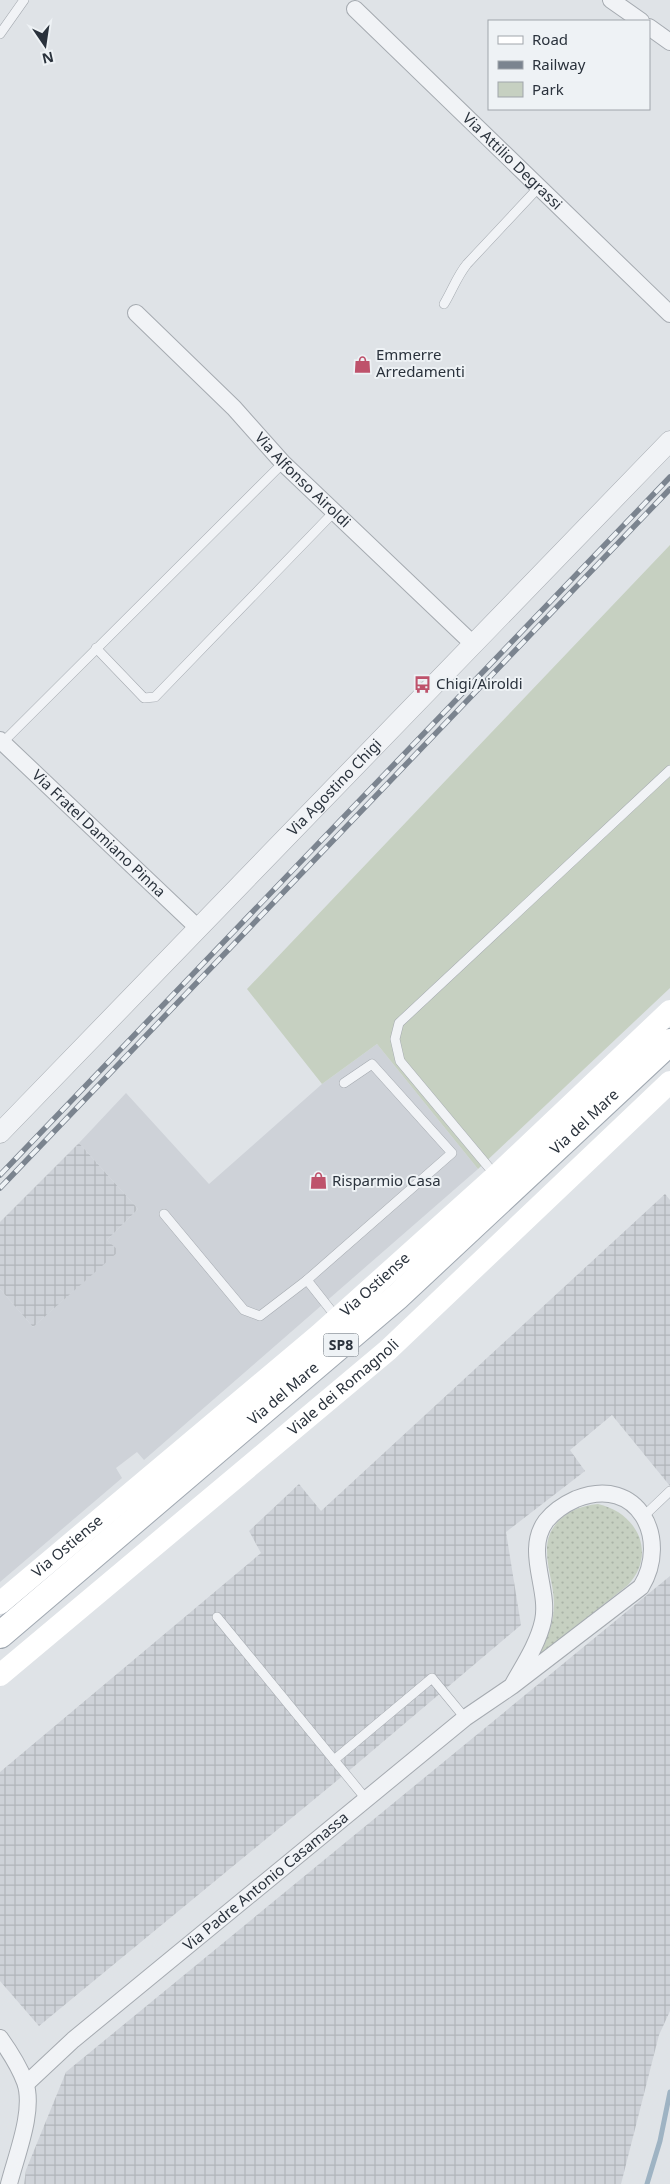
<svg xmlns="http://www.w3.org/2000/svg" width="670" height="2184" viewBox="0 0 670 2184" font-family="'Noto Sans',sans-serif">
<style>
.built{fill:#ced2d8}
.industrial{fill:url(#industrial-grid)}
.grass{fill:url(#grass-dots)}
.park{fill:#c6d0c1}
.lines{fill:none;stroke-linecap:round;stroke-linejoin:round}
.stream{stroke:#9eb3c3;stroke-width:5}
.service-casing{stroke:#a5aab0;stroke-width:10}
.minor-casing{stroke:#a5aab0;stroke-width:18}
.tertiary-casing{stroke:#a5aab0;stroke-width:21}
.primary-casing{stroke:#a0a8b1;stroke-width:28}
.service{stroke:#f1f3f6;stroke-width:9}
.minor{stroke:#f1f3f6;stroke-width:16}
.tertiary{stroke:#f1f3f6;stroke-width:20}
.secondary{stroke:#fff;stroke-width:22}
.primary{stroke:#fff;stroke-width:26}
.rail-casing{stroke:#7b848f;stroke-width:5.5}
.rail{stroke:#eef2f5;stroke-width:4;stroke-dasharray:11;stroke-linecap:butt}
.labels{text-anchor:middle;stroke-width:4;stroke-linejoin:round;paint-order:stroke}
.shield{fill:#eef2f5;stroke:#656c74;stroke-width:1}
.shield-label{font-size:14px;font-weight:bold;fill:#2a323c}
.street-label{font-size:15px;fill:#2a323c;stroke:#eef2f5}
.poi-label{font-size:15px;fill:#2a323c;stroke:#eef2f5;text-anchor:start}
</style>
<defs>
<pattern id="industrial-grid" width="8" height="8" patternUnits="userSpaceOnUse" patternTransform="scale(1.25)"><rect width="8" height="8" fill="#ced2d8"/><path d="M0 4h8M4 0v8" fill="none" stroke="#b1b5ba"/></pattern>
<pattern id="grass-dots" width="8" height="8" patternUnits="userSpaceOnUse" patternTransform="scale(1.25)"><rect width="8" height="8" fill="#c6d0c1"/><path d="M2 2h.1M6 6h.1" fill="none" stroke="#aab3a7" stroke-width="1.8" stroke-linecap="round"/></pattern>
</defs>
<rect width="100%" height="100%" fill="#dfe3e7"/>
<!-- built -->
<polygon class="built" points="377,1044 478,1169 144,1460 137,1452 116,1468 122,1478 0,1582 0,1289 33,1327 118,1251 107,1240 138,1209 79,1143 126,1093 209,1184 322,1084"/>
<!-- industrial -->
<g class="industrial">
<polygon points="79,1143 138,1209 107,1240 119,1251 33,1327 0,1289 0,1222"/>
<polygon points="665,1194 670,1200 670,1486 612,1415 570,1450 585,1471 506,1532 521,1625 345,1774 39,2026 0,1981 0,1772 261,1553 249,1531 299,1484 321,1511"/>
<polygon points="670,1576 670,2011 659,2035 621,2184 24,2184 26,2170 66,2072"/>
</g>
<!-- grass -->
<path class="grass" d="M598,1504C638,1513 657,1554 628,1585L539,1656C547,1639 554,1623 554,1604C554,1586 547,1569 547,1551C546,1522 572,1506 598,1504Z"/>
<!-- park -->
<polygon class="park" points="670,545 670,988 478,1169 377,1044 322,1084 247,989"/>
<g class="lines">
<!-- stream -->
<polyline class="stream" points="647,2184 660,2141 670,2092"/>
<defs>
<g id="service">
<polyline points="0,34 24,0"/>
<path d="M444,304C452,291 457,276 467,264L539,187"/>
<polyline points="96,648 144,698 155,697 334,512"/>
<polyline points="3,742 283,463"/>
<polyline points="496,1176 400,1061 395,1039 399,1023 670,770"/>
<polyline points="164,1214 244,1310 260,1316 307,1280"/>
<polyline points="337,1318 307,1280 452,1153 372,1064 344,1083"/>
<polyline points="647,1513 670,1491"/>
<polyline points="217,1617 366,1799"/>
<polyline points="334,1760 432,1678 465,1718"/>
</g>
<g id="minor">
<polyline points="611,0 641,21"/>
<path id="s1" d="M355,9L670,314"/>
<polyline points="649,27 670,42"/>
<path id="s2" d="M136,313L234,408L283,463L473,644"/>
<path id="s3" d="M0,740L197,927"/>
<path d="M0,2038C10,2052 19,2066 25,2082C35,2110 16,2156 9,2184"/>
<path id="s4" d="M26,2084L73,2040L465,1718L512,1686L641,1587C670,1540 639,1474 576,1499C565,1504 554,1511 546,1521C524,1551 550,1589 543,1621C538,1644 523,1666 512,1686"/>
</g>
<g id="tertiary">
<path id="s5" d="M0,1133L670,441"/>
</g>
<g id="primary">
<path id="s8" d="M0,1635L398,1296L670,1042"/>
</g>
</defs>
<!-- service casing -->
<use href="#service" class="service-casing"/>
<!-- minor casing -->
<use href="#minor" class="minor-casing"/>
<!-- tertiary casing -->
<use href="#tertiary" class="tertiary-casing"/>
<!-- primary casing -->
<use href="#primary" class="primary-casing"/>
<!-- service -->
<use href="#service" class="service"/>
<!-- minor -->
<use href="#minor" class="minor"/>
<!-- tertiary -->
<use href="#tertiary" class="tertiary"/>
<!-- secondary -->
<g class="secondary">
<path id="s6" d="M0,1603L319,1335L496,1176L670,1011"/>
<path id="s7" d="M0,1675L388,1350L670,1082"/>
</g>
<!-- primary -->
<use href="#primary" class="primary"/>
<defs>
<g id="rail">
<polyline points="0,1175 670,477"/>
<polyline points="0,1188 670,489"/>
</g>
</defs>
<!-- rail casing -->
<use href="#rail" class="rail-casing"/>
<!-- rail -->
<use href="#rail" class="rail"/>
</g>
<!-- icons -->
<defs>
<symbol id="shop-bare" viewBox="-9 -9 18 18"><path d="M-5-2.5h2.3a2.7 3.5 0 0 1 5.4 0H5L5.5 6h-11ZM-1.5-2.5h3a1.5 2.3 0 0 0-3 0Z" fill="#be526b" stroke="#eef2f5" stroke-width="2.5" paint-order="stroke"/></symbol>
<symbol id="bus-bare" viewBox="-9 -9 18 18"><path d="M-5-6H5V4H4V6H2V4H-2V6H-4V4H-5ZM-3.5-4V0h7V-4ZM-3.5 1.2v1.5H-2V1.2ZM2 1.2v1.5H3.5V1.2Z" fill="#be526b" stroke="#eef2f5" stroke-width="2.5" paint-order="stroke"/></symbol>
</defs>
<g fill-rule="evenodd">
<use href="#shop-bare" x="350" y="352" width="25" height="25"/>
<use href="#bus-bare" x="410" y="672" width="25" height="25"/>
<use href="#shop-bare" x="306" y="1168" width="25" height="25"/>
</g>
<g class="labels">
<!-- shield labels -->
<rect class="shield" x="323.5" y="1333.5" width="35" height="23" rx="4"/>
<g class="shield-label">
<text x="341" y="1350">SP8</text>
</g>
<!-- street labels -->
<g class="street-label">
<text dy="5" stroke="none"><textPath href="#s1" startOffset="219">Via Attilio Degrassi</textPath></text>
<text dy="5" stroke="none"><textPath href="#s2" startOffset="236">Via Alfonso Airoldi</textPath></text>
<text dy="5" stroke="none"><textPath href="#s5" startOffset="481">Via Agostino Chigi</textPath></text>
<text dy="5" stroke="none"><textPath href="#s3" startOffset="136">Via Fratel Damiano Pinna</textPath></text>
<text dy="5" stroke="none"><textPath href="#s8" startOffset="778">Via del Mare</textPath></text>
<text dy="5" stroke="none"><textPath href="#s6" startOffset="492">Via Ostiense</textPath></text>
<text dy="5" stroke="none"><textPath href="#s7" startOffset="448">Viale dei Romagnoli</textPath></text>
<text dy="5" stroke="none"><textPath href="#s8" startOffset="372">Via del Mare</textPath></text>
<text dy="5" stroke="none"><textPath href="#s6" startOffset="88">Via Ostiense</textPath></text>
<text dy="5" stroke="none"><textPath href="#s4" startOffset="314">Via Padre Antonio Casamassa</textPath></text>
</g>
<!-- poi labels -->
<g class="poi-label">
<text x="376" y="360">Emmerre<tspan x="376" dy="17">Arredamenti</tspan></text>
<text x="436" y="689">Chigi/Airoldi</text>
<text x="332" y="1186">Risparmio Casa</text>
</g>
</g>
<!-- legend -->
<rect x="488" y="20" width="162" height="90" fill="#eef2f5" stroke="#a0a5ab"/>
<rect x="498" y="36" width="25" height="8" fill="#ffffff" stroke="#a0a5ab"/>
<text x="532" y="45" font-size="15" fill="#2a323c">Road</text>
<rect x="498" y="61" width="25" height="8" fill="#7b848f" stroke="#a0a5ab"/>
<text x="532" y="70" font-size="15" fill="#2a323c">Railway</text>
<rect x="498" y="82" width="25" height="15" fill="#c6d0c1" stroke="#a0a5ab"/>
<text x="532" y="95" font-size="15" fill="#2a323c">Park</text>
<!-- north arrow -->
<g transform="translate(45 45) rotate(167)" stroke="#eef2f5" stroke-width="4" paint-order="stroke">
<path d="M0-4L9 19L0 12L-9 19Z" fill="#2a323c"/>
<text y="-8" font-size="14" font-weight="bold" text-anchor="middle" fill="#2a323c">N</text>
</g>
</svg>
